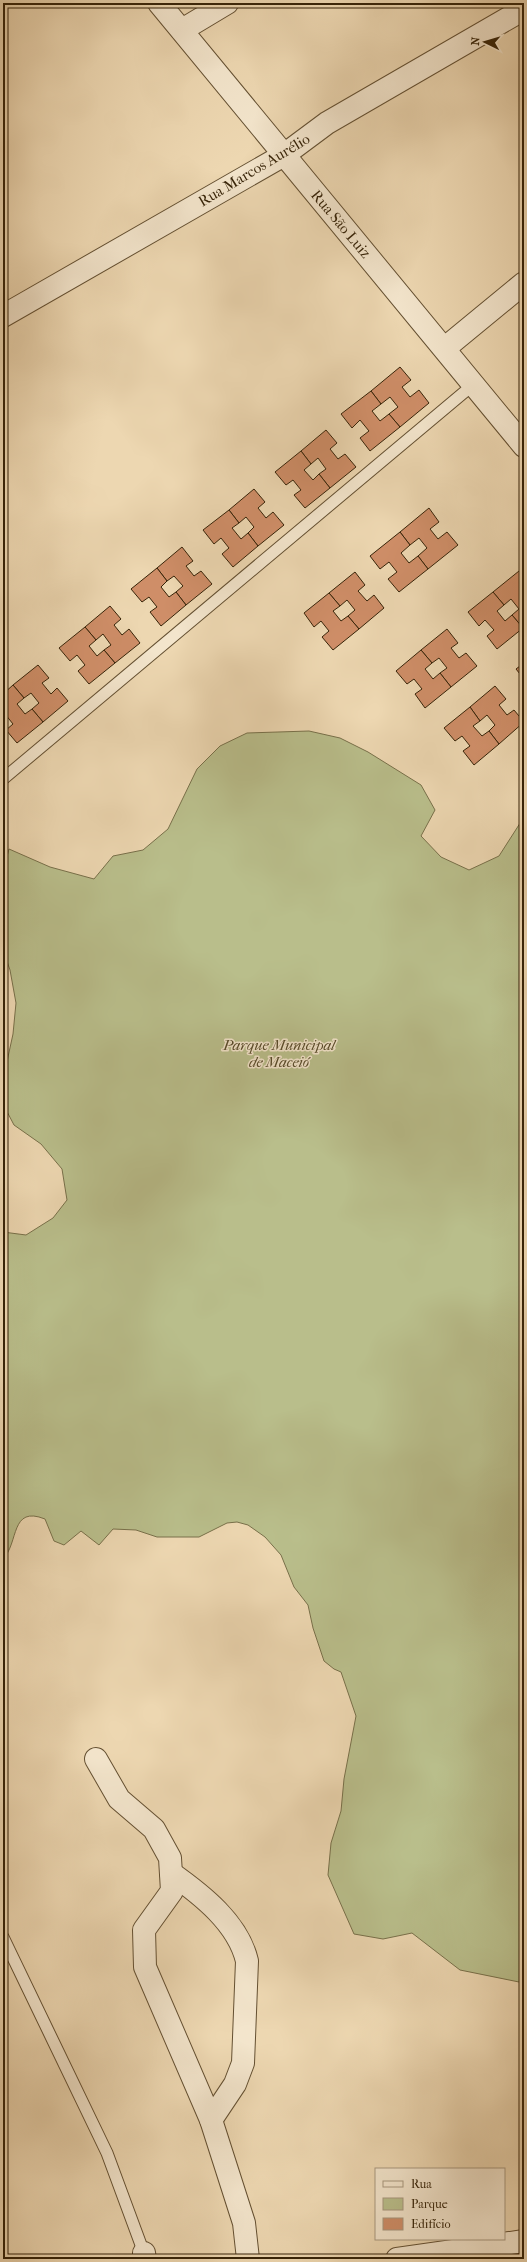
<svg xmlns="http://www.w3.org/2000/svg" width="527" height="2262" viewBox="0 0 527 2262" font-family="'IM FELL French Canon',serif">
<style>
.green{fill:#b9be8b;stroke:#78704a}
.building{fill:#cf8e68;stroke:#362308}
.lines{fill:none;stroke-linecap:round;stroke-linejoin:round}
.lane-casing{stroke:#645032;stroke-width:13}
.street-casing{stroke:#645032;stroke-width:24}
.lane{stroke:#f3e5cc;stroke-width:11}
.street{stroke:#f3e5cc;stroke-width:22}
.labels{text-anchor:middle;stroke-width:3;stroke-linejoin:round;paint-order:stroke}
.street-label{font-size:15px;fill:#362308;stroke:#f3e5cc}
.park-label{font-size:15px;font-style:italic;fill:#574a29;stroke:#f3e5cc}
</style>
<rect width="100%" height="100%" fill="#edd7b1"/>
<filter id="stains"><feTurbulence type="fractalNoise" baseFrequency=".005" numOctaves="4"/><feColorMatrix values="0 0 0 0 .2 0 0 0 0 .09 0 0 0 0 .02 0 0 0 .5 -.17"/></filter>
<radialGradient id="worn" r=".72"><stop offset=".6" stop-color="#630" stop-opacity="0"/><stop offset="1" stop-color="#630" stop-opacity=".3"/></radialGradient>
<!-- green -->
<path class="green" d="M309,731L340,738L368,752L421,785L435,810L421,836L441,857L469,870L499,856L524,817V1986L519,1982L460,1970L412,1933L383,1939L354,1934L328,1875L331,1843L341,1811L344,1779L356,1716L341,1672L334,1669L324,1661L313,1628L308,1605L294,1587L281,1555L265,1537L248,1525L237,1522L227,1523L199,1537H157L136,1530L113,1529L99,1545L81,1531L64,1545L54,1541L45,1519C10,1505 19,1543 3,1559V1232L26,1235L53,1218L67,1200L62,1169L41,1144L14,1125L3,1104V1080L13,1034L16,1003L10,970L3,950V872L9,849L50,867L94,879L113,856L143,850L168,829L197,769L220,746L247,733Z"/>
<!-- building -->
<g class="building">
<polygon points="400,367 411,380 402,387 410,397 419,390 429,403 400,427 389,414 398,407 390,397 381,404 371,391"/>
<polygon points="371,391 381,404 372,411 380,421 389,414 400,427 370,451 360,438 369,431 360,420 352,428 341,414"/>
<polygon points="326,430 337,443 330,449 338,459 345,454 356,467 330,488 319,474 326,469 318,458 311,464 301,451"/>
<polygon points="301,451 311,464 304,470 313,480 319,474 330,488 305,508 294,495 301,490 293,480 286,485 275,472"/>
<polygon points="254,489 265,502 258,508 266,518 273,512 284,525 258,546 248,533 254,527 246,517 239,523 229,510"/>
<polygon points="429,508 439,522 430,529 438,539 447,532 458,545 428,569 418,556 427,548 419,538 410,545 400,532"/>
<polygon points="229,510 239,523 232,528 241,539 248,533 258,546 233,567 222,554 229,548 221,538 214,544 203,530"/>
<polygon points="400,532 410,545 401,553 409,563 418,556 428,569 399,592 388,579 397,572 389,562 380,569 370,556"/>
<polygon points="182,547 193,561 186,566 194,576 201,571 212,584 186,605 176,592 183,586 174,576 167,581 157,568"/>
<polygon points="157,568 167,581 161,587 169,597 176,592 186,605 161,626 150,612 157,607 149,597 142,602 131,589"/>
<polygon points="519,571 524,577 523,628 512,615 519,609 511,599 504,605 493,592"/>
<polygon points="355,572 365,585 358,591 367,601 374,595 384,608 359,629 348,616 355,610 347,600 340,606 329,593"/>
<polygon points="493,592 504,605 497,611 505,621 512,615 523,628 497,649 487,636 494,630 485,620 479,626 468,612"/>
<polygon points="329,593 340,606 333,611 341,621 348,616 359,629 333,650 322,637 329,631 321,621 314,627 304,613"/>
<polygon points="110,606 121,619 114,625 122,635 129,629 140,643 115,663 104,650 111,645 103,634 96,640 85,627"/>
<polygon points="85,627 96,640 89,646 97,656 104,650 115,663 89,684 78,671 85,665 77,655 70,661 59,648"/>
<polygon points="447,629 458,643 451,648 459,658 466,653 477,666 451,687 440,673 447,668 439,658 432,663 421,650"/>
<polygon points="421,650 432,663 425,669 433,679 440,673 451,687 425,708 415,694 422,689 414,679 407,684 396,671"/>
<polygon points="524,663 524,679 516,669"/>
<polygon points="38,665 49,678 42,683 51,694 57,688 68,701 43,722 32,709 39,703 31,693 24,698 13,685"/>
<polygon points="13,685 24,698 17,704 25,714 32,709 43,722 17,743 6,730 13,724 5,714 3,716 3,694"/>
<polygon points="495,686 506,699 499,705 507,715 514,710 524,722 499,744 489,731 495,725 487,715 480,721 470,707"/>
<polygon points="470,707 480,721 473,726 482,736 489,731 499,744 474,765 463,751 470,746 462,736 455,741 444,728"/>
</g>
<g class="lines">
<defs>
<g id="lane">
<polyline points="3,779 474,384"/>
<polyline points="3,1937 107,2153 144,2253"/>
</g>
<g id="street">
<polyline points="159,3 524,446"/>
<polyline points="182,30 227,3"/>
<polyline points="3,316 284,155 327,123 524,9"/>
<polyline points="445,348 524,283"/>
<polyline points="96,1759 119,1799 154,1829 170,1858 172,1891 144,1930 145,1967 211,2120 244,2223 248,2259"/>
<path d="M171,1873C202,1895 238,1923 247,1961L243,2063L235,2084L211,2120"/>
<polyline points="144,2253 145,2259"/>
<polyline points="397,2259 524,2241"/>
</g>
</defs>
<!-- lane casing -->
<use href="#lane" class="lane-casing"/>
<!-- street casing -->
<use href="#street" class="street-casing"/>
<!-- lane -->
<use href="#lane" class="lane"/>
<!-- street -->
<use href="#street" class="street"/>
</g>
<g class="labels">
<!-- street labels -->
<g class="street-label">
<text transform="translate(254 170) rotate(-31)" y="5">Rua Marcos Aurélio</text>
<text transform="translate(341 224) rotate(50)" y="5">Rua São Luiz</text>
</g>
<!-- park labels -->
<g class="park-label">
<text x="279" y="1050">Parque Municipal<tspan x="279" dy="17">de Maceió</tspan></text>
</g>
</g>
<!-- margin -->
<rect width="527" height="2262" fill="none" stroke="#edd7b1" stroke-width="16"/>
<rect x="4" y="4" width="519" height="2254" fill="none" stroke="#362308" stroke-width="2"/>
<rect x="8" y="8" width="511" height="2246" fill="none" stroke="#362308"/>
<!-- legend -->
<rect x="375" y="2168" width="130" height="72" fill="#f3e5cc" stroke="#a7977e"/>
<rect x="383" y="2181" width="20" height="6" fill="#f3e5cc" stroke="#a7977e"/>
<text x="411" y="2188" font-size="12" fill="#362308">Rua</text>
<rect x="383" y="2198" width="20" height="12" fill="#b9be8b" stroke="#a7977e"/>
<text x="411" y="2208" font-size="12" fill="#362308">Parque</text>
<rect x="383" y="2218" width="20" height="12" fill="#cf8e68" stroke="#a7977e"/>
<text x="411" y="2228" font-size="12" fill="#362308">Edifício</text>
<!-- north arrow -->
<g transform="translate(485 42) rotate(275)" stroke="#f3e5cc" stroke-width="3" paint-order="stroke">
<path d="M0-3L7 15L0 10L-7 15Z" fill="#362308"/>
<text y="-6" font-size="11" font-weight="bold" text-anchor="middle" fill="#362308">N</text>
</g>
<rect width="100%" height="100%" filter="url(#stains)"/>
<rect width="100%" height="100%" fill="url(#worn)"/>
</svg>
